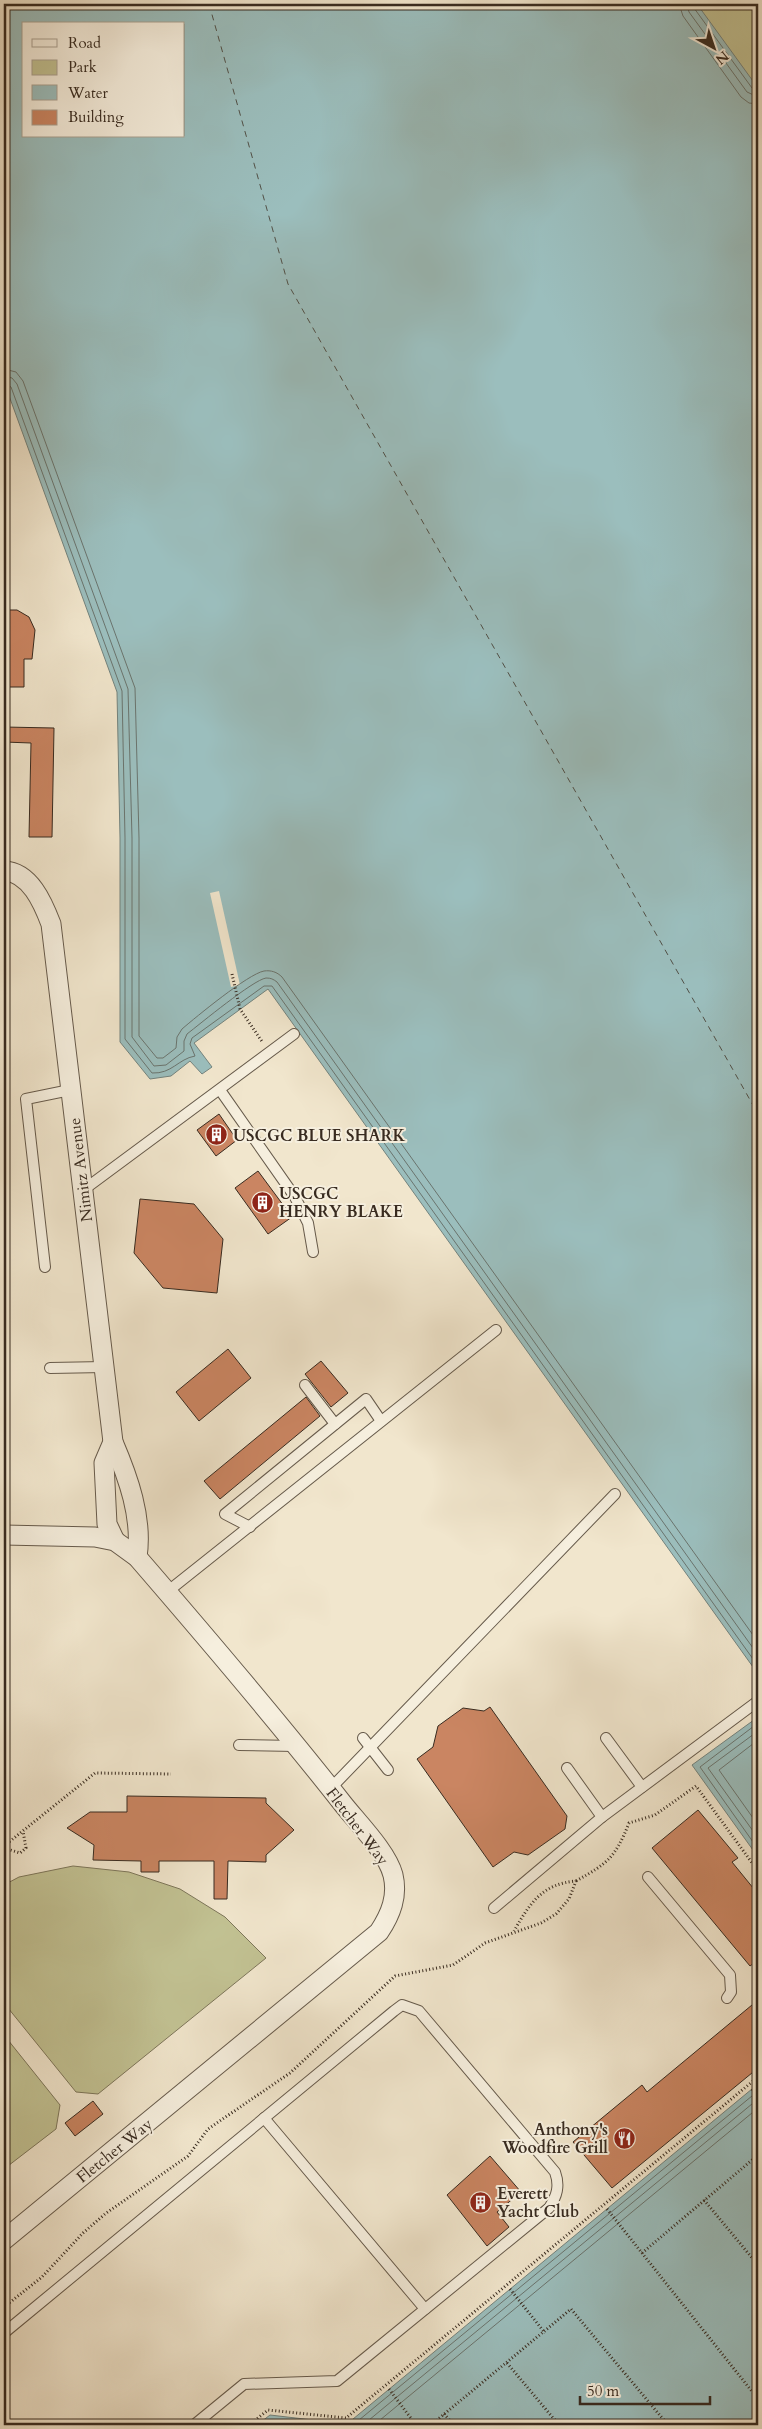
<svg xmlns="http://www.w3.org/2000/svg" width="762" height="2429" viewBox="0 0 762 2429" font-family="Cardo,serif">
<style>
.green{fill:#c2c293;stroke:#7d765a}
.water{fill:#9bbebd;stroke:#73837e;fill-rule:evenodd}
.pier{fill:#f1e6cd}
.lines{fill:none;stroke-linecap:round;stroke-linejoin:round}
.shore{stroke:#6a746e;stroke-width:1}
.ferry{stroke:#515047;stroke-width:1;stroke-dasharray:6 5;stroke-linecap:butt}
.building{fill:#ca8562;stroke:#382b20}
.lane-casing{stroke:#665a4b;stroke-width:12}
.street-casing{stroke:#665a4b;stroke-width:21}
.path{stroke:#382b20;stroke-width:3;stroke-dasharray:1 2.5;stroke-linecap:butt}
.lane{stroke:#f6efde;stroke-width:10}
.street{stroke:#f6efde;stroke-width:19}
.labels{text-anchor:middle;stroke-width:4;stroke-linejoin:round;paint-order:stroke}
.poi-label{font-size:16px;font-weight:bold;fill:#382b20;stroke:#f6efde;text-anchor:start}
.street-label{font-size:16px;fill:#382b20;stroke:#f6efde}
</style>
<rect width="100%" height="100%" fill="#f1e6cd"/>
<filter id="stains"><feTurbulence type="fractalNoise" baseFrequency=".004" numOctaves="4"/><feColorMatrix values="0 0 0 0 .2 0 0 0 0 .09 0 0 0 0 .02 0 0 0 .5 -.17"/></filter>
<radialGradient id="worn" r=".72"><stop offset=".6" stop-color="#630" stop-opacity="0"/><stop offset="1" stop-color="#630" stop-opacity=".3"/></radialGradient>
<!-- green -->
<g class="green">
<polygon points="697,4 758,4 758,319 699,7"/>
<polygon points="73,1866 129,1872 180,1889 225,1917 266,1958 98,2094 76,2092 4,2003 4,1885 19,1877"/>
<polygon points="4,2035 60,2105 56,2129 4,2169"/>
</g>
<!-- water -->
<g class="water">
<path d="M4,4H697L758,88V1674L268,989L194,1043L212,1067L202,1074L190,1061L171,1076L150,1079L120,1042V838L117,692L4,382ZM24,24H184V136H24Z"/>
<polygon points="758,1717 758,1857 692,1765"/>
<polygon points="758,2084 758,2425 257,2425 270,2415 347,2424"/>
</g>
<!-- pier -->
<polygon class="pier" points="219,891 240,985 231,987 210,893"/>
<g class="lines">
<!-- shore -->
<g class="shore">
<polyline points="679,4 683,16 741,97 749,103 758,104"/>
<polyline points="687,4 689,12 747,92 758,97"/>
<polyline points="693,4 694,8 752,88 758,91"/>
<path d="M4,369L16,372L23,381L135,688L139,838V1036L157,1058H163L176,1048L177,1037L182,1029C196,1017 248,974 264,971C271,970 277,972 282,977L758,1642"/>
<path d="M4,376L12,378L17,384L128,689L132,838V1037L154,1066L166,1065L184,1051V1041L187,1034C200,1024 253,980 266,978C271,978 273,979 277,982L758,1655"/>
<path d="M4,383L11,387L122,691L125,838V1039L152,1073C172,1074 178,1059 195,1056L190,1044L192,1038L264,986H272L758,1666"/>
<polyline points="758,1723 700,1767 758,1849"/>
<polyline points="758,1731 708,1768 758,1838"/>
<polyline points="758,1740 719,1770 758,1825"/>
<polyline points="265,2425 273,2420 318,2425"/>
<polyline points="353,2425 758,2091"/>
<polyline points="363,2425 758,2099"/>
<polyline points="374,2425 758,2108"/>
</g>
<!-- ferry -->
<polyline class="ferry" points="209,4 288,284 758,1114"/>
</g>
<!-- building -->
<g class="building">
<polygon points="10,610 17,610 29,617 35,630 32,659 24,659 24,687 4,687 4,612"/>
<polygon points="4,727 54,728 52,837 29,837 31,743 4,742"/>
<polygon points="219,1114 237,1140 216,1156 197,1130"/>
<polygon points="258,1171 292,1217 268,1234 235,1188"/>
<polygon points="140,1199 194,1204 223,1239 217,1293 163,1288 134,1253"/>
<polygon points="228,1349 251,1378 199,1421 176,1392"/>
<polygon points="321,1361 348,1393 331,1407 305,1374"/>
<polygon points="306,1397 320,1416 220,1499 204,1481"/>
<polygon points="490,1707 567,1816 565,1829 528,1855 514,1852 493,1867 417,1759 433,1747 438,1726 463,1708 484,1711"/>
<polygon points="127,1796 266,1798 266,1803 294,1830 266,1855 266,1862 228,1861 227,1899 214,1899 214,1861 159,1861 159,1872 141,1872 141,1861 93,1860 94,1845 67,1828 90,1812 127,1812"/>
<polygon points="698,1810 738,1858 732,1862 758,1894 758,1960 750,1966 652,1848"/>
<polygon points="758,2000 758,2068 612,2188 573,2142 642,2085 647,2092"/>
<polygon points="93,2101 103,2114 75,2136 65,2123"/>
<polygon points="490,2156 521,2192 497,2212 509,2227 487,2246 447,2195"/>
</g>
<g class="lines">
<defs>
<g id="lane">
<polyline points="220,1090 295,1197 308,1223 313,1252"/>
<polyline points="82,1191 294,1034"/>
<polyline points="45,1267 26,1099 70,1090"/>
<polyline points="50,1368 104,1367"/>
<polyline points="305,1385 335,1424"/>
<polyline points="250,1527 225,1514 366,1399 381,1421"/>
<polyline points="167,1592 496,1330"/>
<polyline points="363,1738 388,1770"/>
<polyline points="606,1738 642,1787"/>
<polyline points="239,1745 296,1746"/>
<polyline points="567,1768 602,1817"/>
<polyline points="331,1788 615,1494"/>
<polyline points="648,1877 730,1975 731,1992 727,1998"/>
<polyline points="494,1908 602,1817 758,1701"/>
<polyline points="264,2118 425,2309"/>
<path d="M4,2333L394,2011L402,2005L419,2011L555,2172C560,2186 557,2196 549,2208L337,2381L244,2384L194,2425"/>
</g>
<g id="street">
<path d="M4,871C30,872 43,903 51,924L113,1442C128,1477 143,1518 137,1557"/>
<polyline points="113,1442 104,1463 107,1524 115,1541"/>
<path d="M4,1535L95,1537L115,1541L137,1557C207,1638 277,1720 343,1804C358,1823 387,1852 393,1875C398,1896 391,1914 379,1932L4,2240"/>
</g>
</defs>
<!-- lane casing -->
<use href="#lane" class="lane-casing"/>
<!-- street casing -->
<use href="#street" class="street-casing"/>
<!-- path -->
<g class="path">
<polyline points="232,974 240,1009 263,1043"/>
<polyline points="4,1846 95,1773 171,1774"/>
<polyline points="4,1848 20,1853 26,1848 23,1831"/>
<path d="M576,1881C608,1863 615,1858 629,1823L655,1815L696,1786L758,1871"/>
<polyline points="752,2089 758,2097"/>
<polyline points="704,2200 758,2265"/>
<polyline points="607,2209 758,2399"/>
<polyline points="642,2253 758,2155"/>
<polyline points="510,2289 545,2333"/>
<path d="M4,2307L42,2277L83,2233L105,2214L188,2156L208,2129L290,2073L395,1976L453,1965L485,1943L541,1923L556,1914L569,1899L576,1881C542,1884 530,1903 514,1931"/>
<polyline points="507,2363 559,2425"/>
<polyline points="389,2389 416,2425"/>
<polyline points="444,2414 454,2425"/>
<polyline points="249,2425 268,2410 346,2418 758,2077"/>
<polyline points="431,2425 571,2309 668,2425"/>
</g>
<!-- lane -->
<use href="#lane" class="lane"/>
<!-- street -->
<use href="#street" class="street"/>
</g>
<!-- icons -->
<defs>
<symbol id="building-disc" viewBox="-11 -11 22 22"><circle r="9.5" fill="#8f2418" stroke="#f6efde"/><path d="M-4-6H4V6H1V3H-1V6H-4ZM-2.5-4.3h1.7v1.8h-1.7ZM.8-4.3h1.7v1.8H.8ZM-2.5-1h1.7V.8h-1.7ZM.8-1h1.7V.8H.8Z" fill="#fff"/></symbol>
<symbol id="restaurant-disc" viewBox="-11 -11 22 22"><circle r="9.5" fill="#8f2418" stroke="#f6efde"/><path d="M-5-6h1v4h1v-4h1v4h1v-4h1v5L-1.5 .5V6h-2V.5L-5-1ZM5-6V6H3V1.5H1.5Q1.5-4 5-6Z" fill="#fff"/></symbol>
</defs>
<g fill-rule="evenodd">
<use href="#building-disc" x="204" y="1122" width="25" height="25"/>
<use href="#building-disc" x="250" y="1190" width="25" height="25"/>
<use href="#restaurant-disc" x="612" y="2126" width="25" height="25"/>
<use href="#building-disc" x="468" y="2190" width="25" height="25"/>
</g>
<g class="labels">
<!-- poi labels -->
<g class="poi-label">
<text x="233" y="1141">USCGC BLUE SHARK</text>
<text x="279" y="1199">USCGC<tspan x="279" dy="18">HENRY BLAKE</tspan></text>
<text x="608" y="2135" text-anchor="end">Anthony's<tspan x="608" dy="18">Woodfire Grill</tspan></text>
<text x="497" y="2199">Everett<tspan x="497" dy="18">Yacht Club</tspan></text>
</g>
<!-- street labels -->
<g class="street-label">
<text transform="translate(80 1170) rotate(-97)" y="6">Nimitz Avenue</text>
<text transform="translate(358 1826) rotate(53)" y="6">Fletcher Way</text>
<text transform="translate(114 2150) rotate(-39)" y="6">Fletcher Way</text>
</g>
</g>
<!-- margin -->
<rect width="762" height="2429" fill="none" stroke="#f1e6cd" stroke-width="20"/>
<rect x="5" y="5" width="752" height="2419" fill="none" stroke="#382b20" stroke-width="2.5"/>
<rect x="10" y="10" width="742" height="2409" fill="none" stroke="#382b20"/>
<!-- legend -->
<rect x="22" y="22" width="162" height="115" fill="#f6efde" stroke="#aaa192"/>
<rect x="32" y="39" width="25" height="8" fill="#f6efde" stroke="#aaa192"/>
<text x="68" y="48" font-size="15" fill="#382b20">Road</text>
<rect x="32" y="60" width="25" height="15" fill="#c2c293" stroke="#aaa192"/>
<text x="68" y="72" font-size="15" fill="#382b20">Park</text>
<rect x="32" y="85" width="25" height="15" fill="#9bbebd" stroke="#aaa192"/>
<text x="68" y="98" font-size="15" fill="#382b20">Water</text>
<rect x="32" y="110" width="25" height="15" fill="#ca8562" stroke="#aaa192"/>
<text x="68" y="122" font-size="15" fill="#382b20">Building</text>
<!-- north arrow -->
<g transform="translate(714 48) rotate(140)" stroke="#f6efde" stroke-width="4" paint-order="stroke">
<path d="M0-4L9 19L0 12L-9 19Z" fill="#382b20"/>
<text y="-8" font-size="14" font-weight="bold" text-anchor="middle" fill="#382b20">N</text>
</g>
<!-- scale -->
<path d="M580 2396v8h130v-8" fill="none" stroke="#382b20" stroke-width="2.5"/>
<text x="587" y="2396" font-size="15" fill="#382b20" stroke="#f6efde" stroke-width="4" paint-order="stroke">50 m</text>
<rect width="100%" height="100%" filter="url(#stains)"/>
<rect width="100%" height="100%" fill="url(#worn)"/>
</svg>
